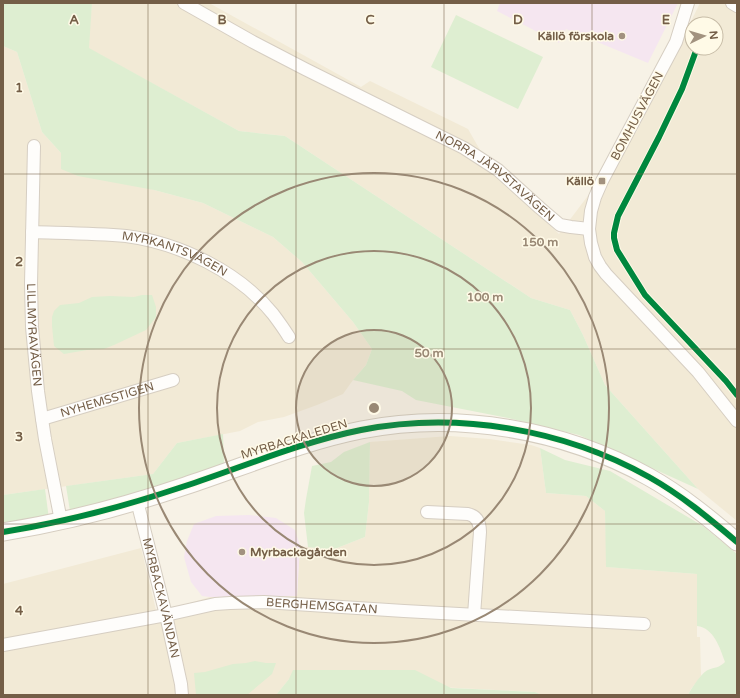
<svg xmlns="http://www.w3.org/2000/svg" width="740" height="698" viewBox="0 0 740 698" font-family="'Varela Round',sans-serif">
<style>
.residential{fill:#f2ead6;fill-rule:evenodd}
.education{fill:#f5e6f0}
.green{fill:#deeed1}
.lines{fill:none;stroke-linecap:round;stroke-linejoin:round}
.street-casing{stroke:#d6cec2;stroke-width:14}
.secondary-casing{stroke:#d5cdc0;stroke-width:19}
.street{stroke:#fefdfb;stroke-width:12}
.secondary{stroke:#fefdfb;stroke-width:17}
.cycleway-casing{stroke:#fffae7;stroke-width:8}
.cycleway{stroke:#00873e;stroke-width:6}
.grid{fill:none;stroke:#745e47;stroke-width:1;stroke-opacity:0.55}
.ring{fill:none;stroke:#998874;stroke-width:2}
.poi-dot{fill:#a2927f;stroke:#fffae7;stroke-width:1.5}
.labels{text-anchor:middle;stroke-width:3;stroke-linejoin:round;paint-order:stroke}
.poi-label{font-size:12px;font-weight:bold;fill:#745e47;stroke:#fffae7;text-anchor:end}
.street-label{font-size:12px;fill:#745e47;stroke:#fffae7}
.grid-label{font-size:13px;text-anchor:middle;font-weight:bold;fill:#745e47;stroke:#fffae7;stroke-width:3;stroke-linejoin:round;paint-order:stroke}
.centre{fill:#998874;stroke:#fffae7;stroke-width:2}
.ring-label{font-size:12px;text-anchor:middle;font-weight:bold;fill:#998874;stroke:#fffae7;stroke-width:3;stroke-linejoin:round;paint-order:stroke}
</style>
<rect width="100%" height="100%" fill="#f7f2e6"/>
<!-- residential -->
<g class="residential">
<path d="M92,3H209L361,87L370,81L468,129L492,171L559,234L637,131L700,3H737V521L698,489L605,385L583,335L570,310L531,298L285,136L239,131L88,48ZM692,24H716V48H692Z"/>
<polygon points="3,46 17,52 42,132 61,153 154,190 203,203 273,237 302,262 353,322 372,349 366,365 353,380 343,394 317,405 284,417 258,422 240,431 177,443 153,474 3,495"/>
<polygon points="450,436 489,439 531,445 540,448 546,493 586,496 605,511 607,567 697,574 697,637 700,637 701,676 691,689 688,695 542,695 535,692 289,679 276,695 3,695 3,584 141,548 156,610 173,608 210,597 297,596 300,546 332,550 365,537 369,502 370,442"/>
</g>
<!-- education -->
<g class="education">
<polygon points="500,3 678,3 648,63 566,29 559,43 497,11"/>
<polygon points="249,515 276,518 295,530 300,546 297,596 210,597 202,596 191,582 184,557 187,541 194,524 216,516"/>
</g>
<!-- green -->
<g class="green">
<polygon points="3,3 92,3 89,48 239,131 285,136 531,298 570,310 583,335 605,385 698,489 579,435 508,418 416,400 402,391 353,380 366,365 372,349 353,322 302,262 273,237 203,203 154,190 78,176 61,169 61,153 42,132 17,52 3,46"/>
<polygon points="456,15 543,57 518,109 431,67"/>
<polygon points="142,295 152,295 156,307 156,317 146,330 114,345 104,349 87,350 64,354 54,346 52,326 52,317 54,311 60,305 79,303 92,297 110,296 134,297"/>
<polygon points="223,434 224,463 202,476 70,511 66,486 153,474 177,443"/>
<polygon points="370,442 369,502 365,537 332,550 308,547 304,513 306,499 312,466 331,462 344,452"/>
<path d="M540,448L565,460L610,471L703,526L737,554V695H688C691,689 702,672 708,670C715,667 719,668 725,662C720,648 714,628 697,626V574L606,567L605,511L586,496L546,493Z"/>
<polygon points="45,489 49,519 3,527 3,495"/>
<polygon points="255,661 266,663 276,663 272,674 247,695 196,695 194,673 205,672 233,664 246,663"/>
<polygon points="293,670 415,670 451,688 535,692 542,695 276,695 289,679"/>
</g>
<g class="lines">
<defs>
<g id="street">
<path id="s1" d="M184,3L253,42L305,69L464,148L498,170L540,208L560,225L571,227L589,229"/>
<polyline points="688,3 676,42 602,181 595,197 591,211 589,229 591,243 595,257 600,266 606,274 698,372 737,421"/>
<polyline points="732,3 737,6"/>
<path id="s2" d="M34,146L31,284L32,327L38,391L42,419L45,439L61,521"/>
<path id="s3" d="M32,232C63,233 95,233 126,236C180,243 239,272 273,314C279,322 284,329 289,337"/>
<path id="s4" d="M42,419L173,380"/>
<path id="s5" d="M137,501L166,615L181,684L182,695"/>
<path d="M427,512L468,514C477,516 480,523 480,532L474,615"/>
<path id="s6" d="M3,645L166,615L215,604L230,603L264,602L404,611L644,624"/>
</g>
<path id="secondary" d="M3,532C65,522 126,506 185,486C243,467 301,442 361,430C457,411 563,429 649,477C681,495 709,518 737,542"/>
</defs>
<!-- street casing -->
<use href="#street" class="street-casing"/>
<!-- secondary casing -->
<use href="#secondary" class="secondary-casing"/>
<!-- street -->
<use href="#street" class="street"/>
<!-- secondary -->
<use href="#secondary" class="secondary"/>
<defs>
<g id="cycleway">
<polyline points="697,48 682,89 659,137 618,216 614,233 614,238 617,250 645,295 726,381 737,395"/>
<path d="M3,532C65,522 126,506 185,486C243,467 301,442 361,430C457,411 563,429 649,477C681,495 709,518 737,542"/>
</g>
</defs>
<!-- cycleway casing -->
<use href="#cycleway" class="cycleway-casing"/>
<!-- cycleway -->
<use href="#cycleway" class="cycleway"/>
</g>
<!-- grid -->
<path class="grid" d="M148,3V695M296,3V695M444,3V695M592,3V695M3,174H737M3,349H737M3,524H737"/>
<!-- distance rings -->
<circle cx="374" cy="408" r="78" fill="#998874" fill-opacity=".12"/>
<g class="ring">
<circle cx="374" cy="408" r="78"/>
<circle cx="374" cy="408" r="157"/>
<circle cx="374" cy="408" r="235"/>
</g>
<!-- markers -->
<g class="poi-dot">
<circle cx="622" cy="36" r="4"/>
<rect x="598" y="177" width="8" height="8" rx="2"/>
<circle cx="242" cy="552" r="4"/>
</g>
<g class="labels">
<!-- poi labels -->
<g class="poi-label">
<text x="614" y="40">Källö förskola</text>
<text x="594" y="185">Källö</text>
<text x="250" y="556" text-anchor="start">Myrbackagården</text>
</g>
<!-- street labels -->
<g class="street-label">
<text transform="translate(637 116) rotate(-62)" y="4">BOMHUSVÄGEN</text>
<text dy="4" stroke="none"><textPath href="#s1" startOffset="357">NORRA JÄRVSTAVÄGEN</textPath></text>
<text dy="4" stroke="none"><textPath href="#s3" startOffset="146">MYRKANTSVÄGEN</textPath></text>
<text dy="4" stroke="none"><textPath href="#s2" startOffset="189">LILLMYRAVÄGEN</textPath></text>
<text dy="4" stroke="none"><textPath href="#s4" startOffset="68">NYHEMSSTIGEN</textPath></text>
<text transform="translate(294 439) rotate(-17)" y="4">MYRBACKALEDEN</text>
<text dy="4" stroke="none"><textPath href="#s5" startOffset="100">MYRBACKAVÄNDAN</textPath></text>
<text dy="4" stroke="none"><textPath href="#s6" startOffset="323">BERGHEMSGATAN</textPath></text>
</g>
</g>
<g class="grid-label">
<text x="74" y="24">A</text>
<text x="222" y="24">B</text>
<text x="370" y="24">C</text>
<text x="518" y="24">D</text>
<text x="666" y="24">E</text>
<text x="19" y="92">1</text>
<text x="19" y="266">2</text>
<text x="19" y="441">3</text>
<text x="19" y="615">4</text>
</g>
<circle cx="374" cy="408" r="6" class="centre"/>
<g class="ring-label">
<text x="540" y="246">150 m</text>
<text x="485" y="301">100 m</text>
<text x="429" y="357">50 m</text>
</g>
<!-- border -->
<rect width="740" height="698" fill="none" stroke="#745e47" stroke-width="8"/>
<!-- north arrow -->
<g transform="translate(704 36) rotate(85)"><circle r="19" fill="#fffae7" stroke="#c7bca7"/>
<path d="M0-3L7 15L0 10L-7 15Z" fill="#a2927f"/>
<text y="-6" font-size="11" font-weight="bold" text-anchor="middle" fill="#745e47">N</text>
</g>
</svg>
